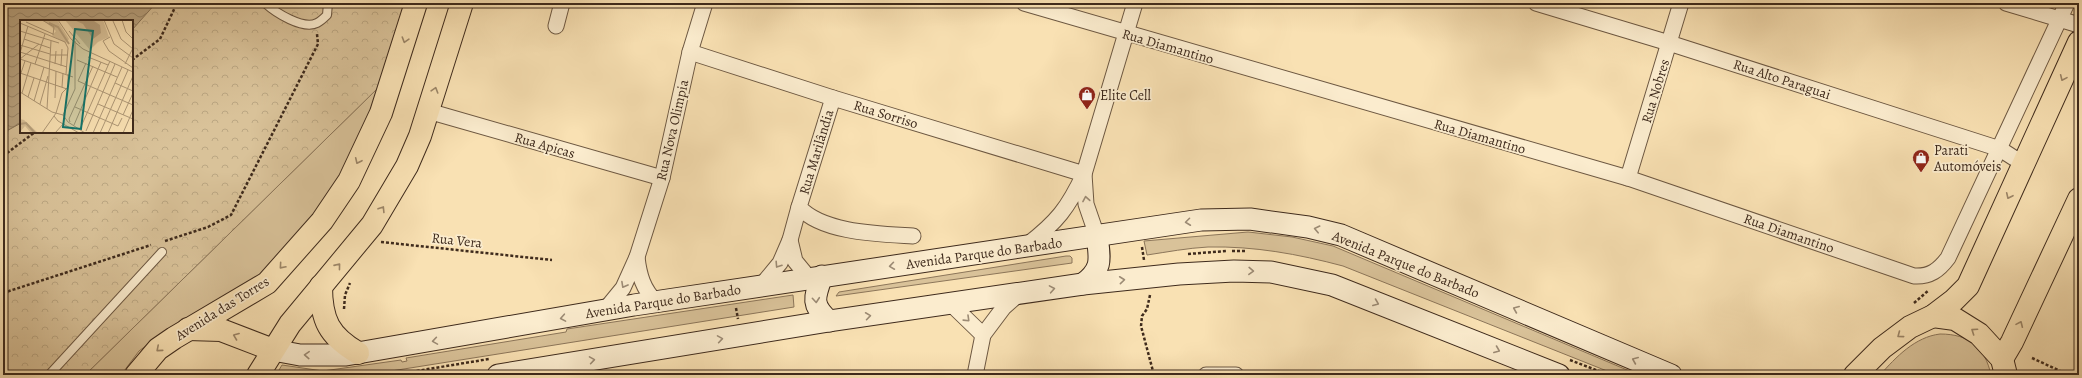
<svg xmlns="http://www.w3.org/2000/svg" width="2082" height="378" viewBox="0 0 2082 378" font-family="Alegreya,serif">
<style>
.grass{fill:#d9c299;stroke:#8c765a}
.park{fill:url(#park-crowns);stroke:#8c765a;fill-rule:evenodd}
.water{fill:url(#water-waves);stroke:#887358}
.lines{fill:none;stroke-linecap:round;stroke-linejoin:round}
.lane-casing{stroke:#6d5842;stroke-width:10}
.street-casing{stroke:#6d5842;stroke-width:17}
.secondary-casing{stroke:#3e2a1c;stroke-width:23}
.primary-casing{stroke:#3e2a1c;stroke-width:24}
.path{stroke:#3e2a1c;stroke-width:2.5;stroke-dasharray:3 2;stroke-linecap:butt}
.lane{stroke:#fbecce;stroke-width:8}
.street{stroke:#fbecce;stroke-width:15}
.secondary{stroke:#fbecce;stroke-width:21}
.primary{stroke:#f9e1b3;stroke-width:22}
.oneway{stroke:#9c8668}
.oneway2{stroke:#9c8b75}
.labels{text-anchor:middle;stroke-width:3.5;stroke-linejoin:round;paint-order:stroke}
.street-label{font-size:14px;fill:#3e2a1c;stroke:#fbecce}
.poi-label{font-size:14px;fill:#3e2a1c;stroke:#fbecce;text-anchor:start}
.inset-river{fill:none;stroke:#b9a380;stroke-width:2}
.inset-road{fill:none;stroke:#ae9877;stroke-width:1}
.view{fill:#0f766e;fill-opacity:0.15;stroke:#0f766e;stroke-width:2}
.inset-edge{fill:none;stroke:#3e2a1c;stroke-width:2}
</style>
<defs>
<pattern id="park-crowns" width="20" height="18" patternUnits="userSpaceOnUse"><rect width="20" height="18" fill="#d9c299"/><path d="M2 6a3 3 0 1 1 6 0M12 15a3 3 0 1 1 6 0" fill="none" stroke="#bba783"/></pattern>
<pattern id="water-waves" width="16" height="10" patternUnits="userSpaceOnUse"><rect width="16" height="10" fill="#b9a380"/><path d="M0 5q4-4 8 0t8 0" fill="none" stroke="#988568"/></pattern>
</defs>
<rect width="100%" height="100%" fill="#f9e1b3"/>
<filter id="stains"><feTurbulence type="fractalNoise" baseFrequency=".005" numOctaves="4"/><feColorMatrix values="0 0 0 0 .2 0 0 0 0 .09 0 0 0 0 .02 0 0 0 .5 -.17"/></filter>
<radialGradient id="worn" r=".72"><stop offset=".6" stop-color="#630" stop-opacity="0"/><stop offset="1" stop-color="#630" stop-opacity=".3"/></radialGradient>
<!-- grass -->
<g class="grass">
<polygon points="379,87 347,174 270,273 158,337 139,351 121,375 85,375"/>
<path d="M1248,232L1292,237L1333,246L1639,375H1617L1343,266C1298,254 1254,246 1208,247C1188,248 1167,252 1147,255L1144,241Z"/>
<polygon points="1066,256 1070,256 1072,258 1072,263 836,296 839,292"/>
<polygon points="793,295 794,307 366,375 276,375 282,365 323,371 401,360 402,362 407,361 406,358 566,332 567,329"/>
<path d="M1940,334C1969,334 1985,347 1991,375H1880C1896,357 1915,337 1940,334Z"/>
</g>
<!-- park -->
<path class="park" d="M3,3H406L379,87L85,375H3ZM21,21H132V132H21Z"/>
<!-- water -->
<polygon class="water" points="3,3 156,3 132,30 132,21 21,21 21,123 3,133"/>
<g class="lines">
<defs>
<g id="lane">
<path d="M265,3C276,13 303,30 317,23C321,21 324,18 327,15L328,3"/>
<polyline points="49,375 162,252"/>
</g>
<g id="street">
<path d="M1024,3L1628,178L1914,276C1930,277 1939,270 1948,258L2067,3"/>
<polyline points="1536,3 1669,43 2000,149 2014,158 2025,161"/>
<polyline points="2006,3 2079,25"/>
<polyline points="556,26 562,3"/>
<polyline points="690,52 833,98 1084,174 1135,3"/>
<path d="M833,98L799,207C822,233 880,234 913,236"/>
<polyline points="428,111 662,178"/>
<polyline points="1628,178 1681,3"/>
<polyline points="790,240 795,261 809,278"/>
<path d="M1027,245C1057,222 1068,208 1084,174L1086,204L1097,236"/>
<polyline points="637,257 662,178 690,52 705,3"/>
<polyline points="761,286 780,263 790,240 799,207"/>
<polyline points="951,304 983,335"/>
<path d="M605,310L623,288L637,257C639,275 643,289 656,302"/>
<polyline points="975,375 983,335 1004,307 1019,294"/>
<polyline points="1206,375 1236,375"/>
</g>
<g id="secondary">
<path d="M822,276C814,298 811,305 829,321"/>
<path d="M1083,284C1103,269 1100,259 1097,236"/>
<polyline points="273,350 300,355 346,355 634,305 1201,220 1250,219 1308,227 1341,235 1671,375"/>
<polyline points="498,375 829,321 1083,284 1179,274 1234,271 1271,272 1332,285 1559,375"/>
</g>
<g id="primary">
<path d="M321,286C321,320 329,336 358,353"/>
<polyline points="1933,316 1955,319 1979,334 2002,359 2006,375"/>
<polyline points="188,329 221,330 273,350"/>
<polyline points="2002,359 2012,342 2079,199"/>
<polyline points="136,375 158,349 174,338 267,283 322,221 349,181 381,113 416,3"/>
<polyline points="258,375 290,324 372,225 407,166 420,136 462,3"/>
<polyline points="1855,375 1882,348 1910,327 1933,316 1954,300 1968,286 2079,42"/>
</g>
</defs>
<!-- lane casing -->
<use href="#lane" class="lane-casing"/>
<!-- street casing -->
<use href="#street" class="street-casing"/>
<!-- secondary casing -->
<use href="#secondary" class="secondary-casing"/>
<!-- primary casing -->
<use href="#primary" class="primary-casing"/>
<!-- path -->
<g class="path">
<polyline points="132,60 160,39 177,3"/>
<polyline points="3,156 35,132"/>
<polyline points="165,241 208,227 231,215 318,44 317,34"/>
<polyline points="381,242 552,260"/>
<polyline points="1142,247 1144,260"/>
<polyline points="1232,251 1247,251"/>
<polyline points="1188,254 1227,251"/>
<polyline points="3,293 151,245"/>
<polyline points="1150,295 1147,309 1142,316 1141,326 1154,375"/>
<polyline points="1914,303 1929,290"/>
<polyline points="736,308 738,319"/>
<polyline points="344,309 345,295 350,283"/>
<polyline points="2032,358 2069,375"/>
<polyline points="1570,360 1609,375"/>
<polyline points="392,375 489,359"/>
</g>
<!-- lane -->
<use href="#lane" class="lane"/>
<!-- street -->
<use href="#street" class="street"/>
<!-- secondary -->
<use href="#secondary" class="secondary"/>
<!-- primary -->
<use href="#primary" class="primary"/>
</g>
<!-- one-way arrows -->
<defs><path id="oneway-chevron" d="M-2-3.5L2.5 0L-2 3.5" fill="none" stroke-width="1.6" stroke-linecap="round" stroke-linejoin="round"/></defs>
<g class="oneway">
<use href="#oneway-chevron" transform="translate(405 40) rotate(107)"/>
<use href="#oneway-chevron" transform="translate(2063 78) rotate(114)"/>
<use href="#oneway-chevron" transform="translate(435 90) rotate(-73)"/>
<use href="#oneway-chevron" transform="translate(358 161) rotate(115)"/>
<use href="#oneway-chevron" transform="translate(2009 196) rotate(115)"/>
<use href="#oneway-chevron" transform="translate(382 209) rotate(-58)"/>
<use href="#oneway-chevron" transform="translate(282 266) rotate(131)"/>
<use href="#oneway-chevron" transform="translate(338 266) rotate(-51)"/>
<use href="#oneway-chevron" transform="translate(2020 324) rotate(-66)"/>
<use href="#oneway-chevron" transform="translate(1974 331) rotate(-146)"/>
<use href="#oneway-chevron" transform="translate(1900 335) rotate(143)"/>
<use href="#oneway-chevron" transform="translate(236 336) rotate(-159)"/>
<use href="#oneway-chevron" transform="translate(159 349) rotate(139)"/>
</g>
<g class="oneway2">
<use href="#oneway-chevron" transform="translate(1086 199) rotate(-100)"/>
<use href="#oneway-chevron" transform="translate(1188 222) rotate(173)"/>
<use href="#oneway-chevron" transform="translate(1317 229) rotate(-167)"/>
<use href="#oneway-chevron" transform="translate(778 265) rotate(123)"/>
<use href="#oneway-chevron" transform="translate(892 266) rotate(172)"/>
<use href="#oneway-chevron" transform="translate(1251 271) rotate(2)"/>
<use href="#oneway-chevron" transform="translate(1122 280) rotate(-6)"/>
<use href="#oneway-chevron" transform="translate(624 285) rotate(119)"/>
<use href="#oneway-chevron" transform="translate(1052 289) rotate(-10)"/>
<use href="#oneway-chevron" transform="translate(816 300) rotate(85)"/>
<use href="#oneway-chevron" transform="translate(1376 303) rotate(22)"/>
<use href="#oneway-chevron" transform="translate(1516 309) rotate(-157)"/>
<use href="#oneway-chevron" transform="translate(868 316) rotate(-8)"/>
<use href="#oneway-chevron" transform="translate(563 318) rotate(170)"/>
<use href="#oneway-chevron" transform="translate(967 319) rotate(44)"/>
<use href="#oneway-chevron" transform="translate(720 339) rotate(-9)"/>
<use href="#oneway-chevron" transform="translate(435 341) rotate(171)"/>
<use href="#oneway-chevron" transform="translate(1497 350) rotate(22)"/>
<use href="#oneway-chevron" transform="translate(307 355) rotate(-177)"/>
<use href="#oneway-chevron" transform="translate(592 360) rotate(-9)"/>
<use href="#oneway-chevron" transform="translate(1635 360) rotate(-157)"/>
</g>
<!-- icons -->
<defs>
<symbol id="shop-pin" viewBox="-11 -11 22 30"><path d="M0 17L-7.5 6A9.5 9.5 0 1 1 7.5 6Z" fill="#8f2418" stroke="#fbecce"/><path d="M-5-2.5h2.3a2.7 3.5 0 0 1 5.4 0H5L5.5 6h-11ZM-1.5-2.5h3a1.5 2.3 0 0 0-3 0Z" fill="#fff"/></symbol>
</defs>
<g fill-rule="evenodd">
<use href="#shop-pin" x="1077" y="85" width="20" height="27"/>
<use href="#shop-pin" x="1911" y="148" width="20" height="27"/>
</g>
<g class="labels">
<!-- street labels -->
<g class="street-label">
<text transform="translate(1168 46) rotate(16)" y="5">Rua Diamantino</text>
<text transform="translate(1782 79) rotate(18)" y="5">Rua Alto Paraguai</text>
<text transform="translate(1655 91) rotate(-73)" y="5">Rua Nobres</text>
<text transform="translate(886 114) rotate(17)" y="5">Rua Sorriso</text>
<text transform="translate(672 130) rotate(-77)" y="5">Rua Nova Olimpia</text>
<text transform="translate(1480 136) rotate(16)" y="5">Rua Diamantino</text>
<text transform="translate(545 145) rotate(16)" y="5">Rua Apicas</text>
<text transform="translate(816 152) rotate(-73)" y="5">Rua Marilândia</text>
<text transform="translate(1789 233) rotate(19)" y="5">Rua Diamantino</text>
<text transform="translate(457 240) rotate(6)" y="5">Rua Vera</text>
<text transform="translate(984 253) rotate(-8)" y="5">Avenida Parque do Barbado</text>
<text transform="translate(1406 264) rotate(22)" y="5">Avenida Parque do Barbado</text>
<text transform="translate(663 301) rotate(-9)" y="5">Avenida Parque do Barbado</text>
<text transform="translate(222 308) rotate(-32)" y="5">Avenida das Torres</text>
</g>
<!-- poi labels -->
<g class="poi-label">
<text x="1100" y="100">Elite Cell</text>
<text x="1934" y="155">Parati<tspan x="1934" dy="16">Automóveis</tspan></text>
</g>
</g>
<!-- overview -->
<g transform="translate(20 20)">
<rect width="113" height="113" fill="#f9e1b3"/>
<path d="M23,0H37L49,19L46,23L32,16L36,11ZM0,99L4,100L18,113H11L5,106L1,111Z" fill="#d9c299"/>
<path d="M45,0H83L89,17L78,22L70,30Z" fill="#d9c299"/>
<path d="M54,0L74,1L80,5L81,13L73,19L63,4Z" fill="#b9a380"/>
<path class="inset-river" d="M29,3L38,7L49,24M0,104L6,103L15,113"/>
<path class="inset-road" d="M22,0L34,7L33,15M38,0L51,19L63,29L113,52M84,0L94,24L113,38M102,0L106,12L113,19M93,1L101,19L113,29M6,2L33,14M0,3L45,22L48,28L46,54M0,11L39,23M49,11L60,24M90,17L83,21L89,31L113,48M4,19L30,28M0,25L30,34M0,32L47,47M0,33L8,6M30,35H48M68,37L88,45M0,39L53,57M0,39L19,24M57,40L97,57M66,43L58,61L113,85M15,44L25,14M35,44L36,31M105,44L113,28M41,46L42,29M0,53L47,69M0,56L5,41M95,63L113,71M42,67L43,53M0,72L32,92L43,95L48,102L65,113M2,73L11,43M8,77L14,58M35,78L36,51M14,81L24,47M20,84L28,56M78,84L113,99M55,87L98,106L102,98M27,89L31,21M36,93L42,73L48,67V54M36,93L34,96L38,101L59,113M43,95L55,69V21M103,95L113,73M50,102L49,99L73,46M54,105L81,42M60,109L90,41M66,111L95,44M22,113L34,96M35,113L44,103M73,113L102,47M80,113L108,50M88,113L113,56M103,113L113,90"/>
<path class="view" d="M55,9L73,11L61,109L43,107Z"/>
<rect width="113" height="113" class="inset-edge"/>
</g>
<!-- margin -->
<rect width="2082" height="378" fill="none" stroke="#f9e1b3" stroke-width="16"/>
<rect x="4" y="4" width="2074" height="370" fill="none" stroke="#3e2a1c" stroke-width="2"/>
<rect x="8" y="8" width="2066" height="362" fill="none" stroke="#3e2a1c"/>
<rect width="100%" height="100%" filter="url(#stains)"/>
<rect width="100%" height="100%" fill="url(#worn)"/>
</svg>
